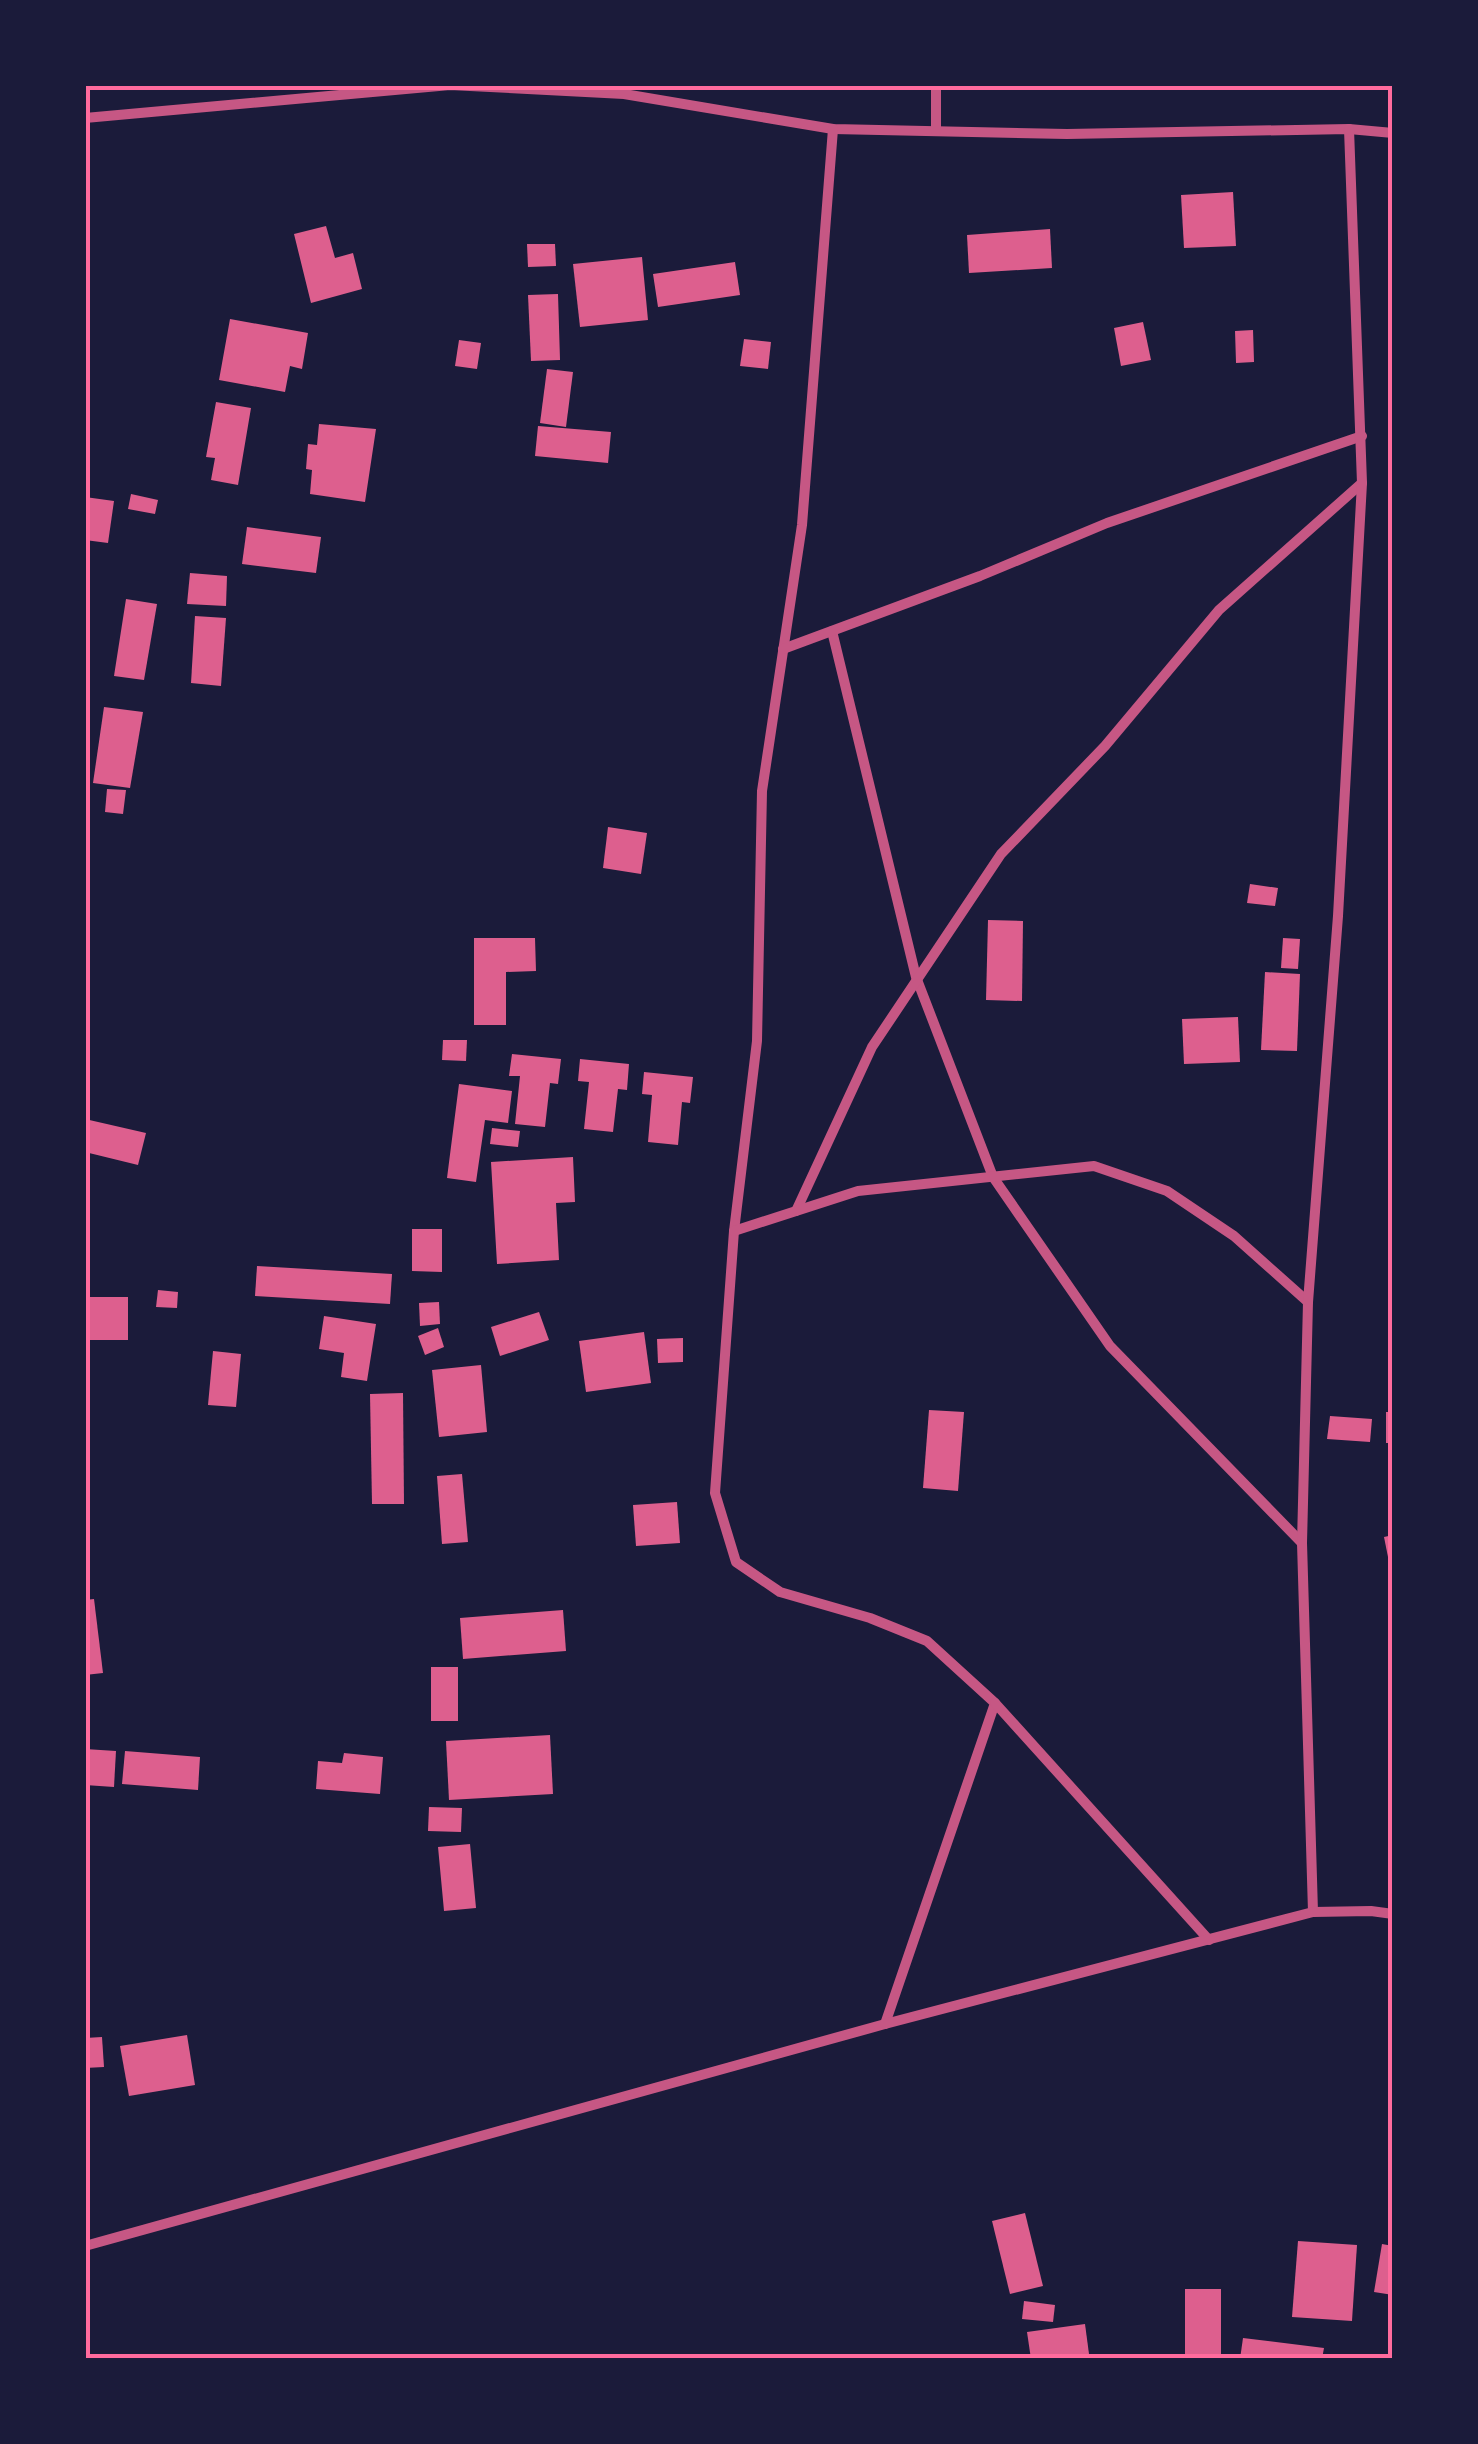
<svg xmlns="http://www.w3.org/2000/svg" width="1478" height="2444" viewBox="0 0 1478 2444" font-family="Figtree,sans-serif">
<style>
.building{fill:#dd5f8e}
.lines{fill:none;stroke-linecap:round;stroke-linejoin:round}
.minor{stroke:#c65784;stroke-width:10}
.neatline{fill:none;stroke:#ff6b9d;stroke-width:4}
</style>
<rect width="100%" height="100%" fill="#1b1b3a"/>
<!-- building -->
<g class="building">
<polygon points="1233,192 1236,246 1184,248 1181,195"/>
<polygon points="326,226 335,258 353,253 362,289 311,303 294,234"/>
<polygon points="1050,229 1052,268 969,273 967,235"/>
<polygon points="527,244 555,244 556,266 528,267"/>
<polygon points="642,257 648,320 580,327 573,264"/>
<polygon points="735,262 740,295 658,307 653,274"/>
<polygon points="558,294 560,360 531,361 528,295"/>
<polygon points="230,319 308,333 302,369 290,366 285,392 219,380"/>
<polygon points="1143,322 1151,360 1121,366 1114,328"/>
<polygon points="1253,330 1254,362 1236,363 1235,331"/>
<polygon points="744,339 771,342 768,369 740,366"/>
<polygon points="459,340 481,343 477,369 455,366"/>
<polygon points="547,369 573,372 566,427 540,423"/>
<polygon points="216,402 251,408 238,485 211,480 215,458 206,457"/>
<polygon points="319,424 376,429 365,502 310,494 312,470 306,469 308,444 317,445"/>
<polygon points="538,426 611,432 608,463 535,456"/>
<polygon points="131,494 158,500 155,514 128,509"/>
<polygon points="85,497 114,501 108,543 85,540"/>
<polygon points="247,527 321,537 316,573 242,564"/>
<polygon points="190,573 227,576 226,606 187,604"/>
<polygon points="126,599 157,604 144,680 114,676"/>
<polygon points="195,616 226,618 221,686 191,683"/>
<polygon points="104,707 143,712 130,788 93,783"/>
<polygon points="107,789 126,790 123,814 105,812"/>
<polygon points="608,827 647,833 641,874 603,868"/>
<polygon points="1250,884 1278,888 1275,906 1247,903"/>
<polygon points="988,920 1023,921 1022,1001 986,1000"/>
<polygon points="474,938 535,938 536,971 506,972 506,1025 474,1025"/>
<polygon points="1283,938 1300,939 1298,969 1281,968"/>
<polygon points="1265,972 1300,974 1297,1051 1261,1050"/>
<polygon points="1238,1017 1240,1062 1184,1064 1182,1019"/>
<polygon points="443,1040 467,1040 466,1061 442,1060"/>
<polygon points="512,1054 561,1059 558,1084 550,1083 545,1127 515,1124 520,1076 509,1076"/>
<polygon points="580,1059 629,1064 627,1090 618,1089 613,1132 584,1129 589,1082 578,1081"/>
<polygon points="644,1072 693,1077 690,1103 682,1102 678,1145 648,1142 652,1095 642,1094"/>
<polygon points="459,1084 512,1091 508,1123 485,1120 476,1182 447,1178"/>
<polygon points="85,1119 146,1133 138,1165 85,1152"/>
<polygon points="492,1128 520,1131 518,1147 490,1144"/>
<polygon points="573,1157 575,1202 556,1203 559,1260 497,1264 491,1162"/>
<polygon points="412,1229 442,1229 442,1272 412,1271"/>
<polygon points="257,1266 392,1274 390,1304 255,1296"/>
<polygon points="158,1290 178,1292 177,1308 156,1307"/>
<rect x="85" y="1297" width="43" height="43"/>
<polygon points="439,1302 440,1324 420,1326 419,1303"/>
<polygon points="539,1312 549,1340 500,1356 491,1327"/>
<polygon points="324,1316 376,1324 367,1381 341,1377 344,1353 319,1349"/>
<polygon points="438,1328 444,1347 425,1355 418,1336"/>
<polygon points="644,1332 651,1383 586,1392 579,1341"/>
<polygon points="683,1338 683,1362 658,1363 657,1339"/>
<polygon points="213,1351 241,1354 236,1407 208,1405"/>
<polygon points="481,1365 487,1432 439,1437 432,1370"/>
<polygon points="403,1393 404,1504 372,1504 370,1394"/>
<polygon points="929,1410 964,1412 958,1491 923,1488"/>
<rect x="1386" y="1412" width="7" height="31"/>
<polygon points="1330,1416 1372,1419 1370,1442 1327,1439"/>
<polygon points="462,1474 468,1542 442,1544 437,1476"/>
<polygon points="677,1502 680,1543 636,1546 633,1505"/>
<polygon points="1393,1535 1393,1556 1388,1557 1384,1537"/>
<polygon points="94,1599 103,1673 85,1675 85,1600"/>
<polygon points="563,1610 566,1651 463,1659 460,1618"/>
<rect x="431" y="1667" width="27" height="54"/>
<polygon points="550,1735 553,1794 449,1800 446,1741"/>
<polygon points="85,1749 116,1751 114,1787 85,1785"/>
<polygon points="125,1751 200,1757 198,1790 122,1784"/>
<polygon points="344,1753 383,1757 380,1794 316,1789 318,1761 342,1763"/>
<polygon points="429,1807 462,1808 461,1832 428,1831"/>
<polygon points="470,1844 476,1908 444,1911 438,1847"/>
<polygon points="187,2035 195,2085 129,2096 120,2046"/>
<polygon points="102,2037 104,2067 85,2068 85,2038"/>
<polygon points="1025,2213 1043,2286 1010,2294 992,2221"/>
<polygon points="1298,2241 1357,2245 1352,2321 1292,2317"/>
<polygon points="1382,2244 1393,2246 1393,2295 1374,2292"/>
<rect x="1185" y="2289" width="36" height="70"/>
<polygon points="1024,2301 1055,2305 1053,2322 1022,2319"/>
<polygon points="1085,2324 1089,2354 1031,2359 1027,2332"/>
<polygon points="1243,2338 1324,2348 1322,2359 1240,2359"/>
</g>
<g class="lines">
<!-- minor -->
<g class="minor">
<polyline points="85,118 450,85 624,94 833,129 1067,134 1349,129 1393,133"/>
<polyline points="833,129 802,525 762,791 757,1041 734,1231 715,1493 736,1562 780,1592 870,1618 927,1641 995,1703 885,2024"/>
<polyline points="936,131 936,85"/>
<polyline points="832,631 916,977 993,1177 1110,1346 1302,1543"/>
<polyline points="783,649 980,576 1107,523 1362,436"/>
<polyline points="796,1211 872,1047 1001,854 1105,746 1219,610 1362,483"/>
<polyline points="734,1231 858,1191 1094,1166 1167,1191 1234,1236 1308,1302"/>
<polyline points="995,1703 1209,1940"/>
<polyline points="1313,1912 1302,1543 1308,1302 1338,916 1362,483 1349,129"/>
<polyline points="85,2246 885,2024 1313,1912 1371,1911 1393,1914"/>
</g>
</g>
<!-- border -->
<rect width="1478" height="2444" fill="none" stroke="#1b1b3a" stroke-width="175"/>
<rect x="88" y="88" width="1302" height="2268" class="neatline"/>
</svg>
